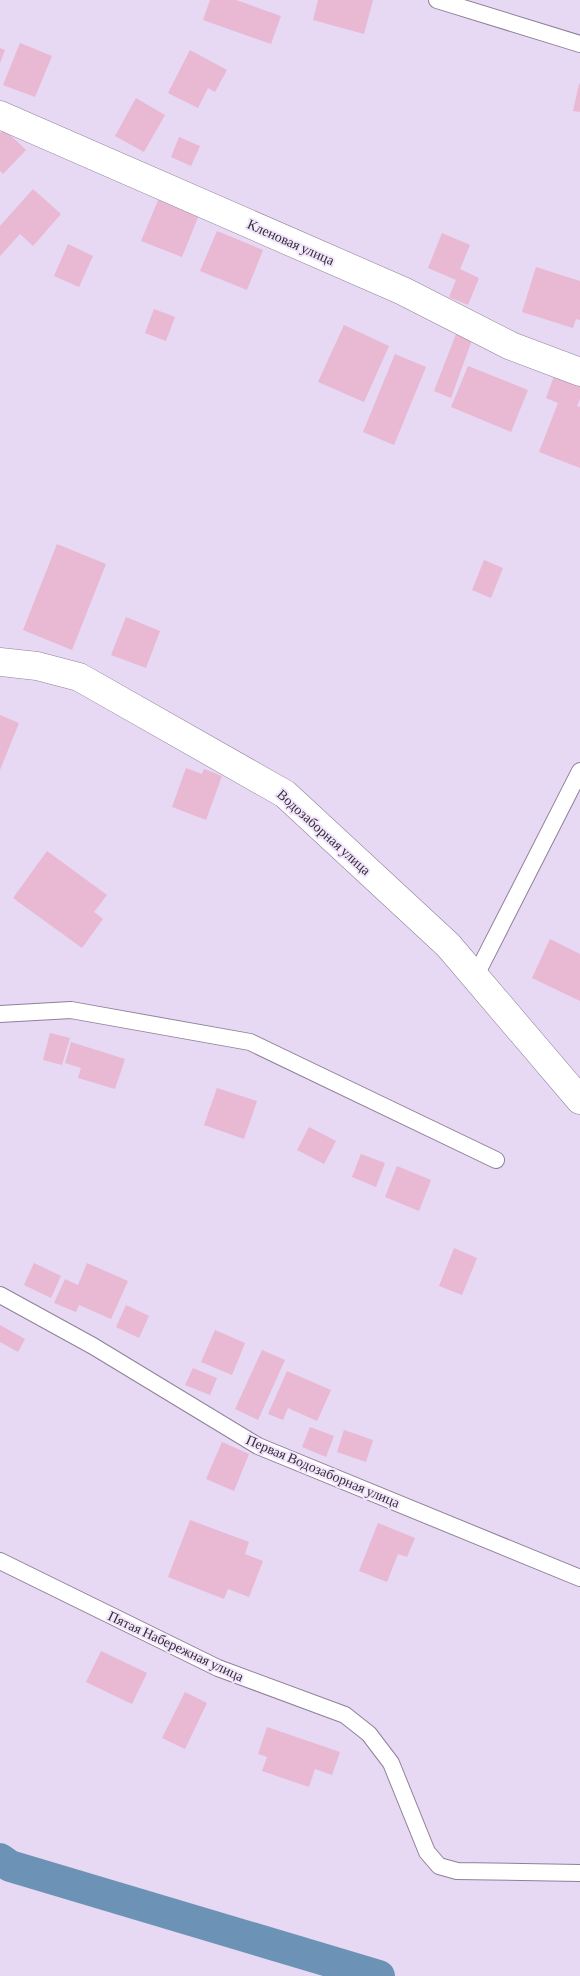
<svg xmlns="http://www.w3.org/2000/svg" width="580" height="1976" viewBox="0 0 580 1976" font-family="'Crimson Pro',serif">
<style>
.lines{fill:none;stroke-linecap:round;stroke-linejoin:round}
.canal{stroke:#6c93b5;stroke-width:32}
.building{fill:#e9b8d3}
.lane-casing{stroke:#8f819a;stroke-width:18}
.street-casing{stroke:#8f819a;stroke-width:29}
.lane{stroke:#fff;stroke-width:16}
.street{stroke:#fff;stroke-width:28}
.labels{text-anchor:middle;stroke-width:4;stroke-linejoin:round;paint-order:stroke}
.street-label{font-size:14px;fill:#342e39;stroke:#f3e6fc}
</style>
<rect width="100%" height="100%" fill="#e7d8f3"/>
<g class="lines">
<!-- canal -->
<polyline class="canal" points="0,1859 10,1866 379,1976"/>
</g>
<!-- building -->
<g class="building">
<polygon points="210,0 236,0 281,16 271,44 203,20"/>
<polygon points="318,0 373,0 364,34 313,20"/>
<polygon points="20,43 52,56 35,97 3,85"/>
<polygon points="0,48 5,50 0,63"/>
<polygon points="190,50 227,70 215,92 208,88 198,108 168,93"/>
<polygon points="579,84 580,84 580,112 573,111"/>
<polygon points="136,98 165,115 144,152 115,136"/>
<polygon points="4,129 26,150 3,174 0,171 0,133"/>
<polygon points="179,137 200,146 191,166 171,157"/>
<polygon points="33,189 61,214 33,246 20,234 0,256 0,226"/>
<polygon points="159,198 199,215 182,257 141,241"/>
<polygon points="217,231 263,250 247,290 200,271"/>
<polygon points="442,233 470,245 460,269 479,278 468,305 449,297 456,280 428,268"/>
<polygon points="68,244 93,256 79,287 54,276"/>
<polygon points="536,267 580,281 580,320 576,319 573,328 522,312"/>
<polygon points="154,309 175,317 166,341 145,333"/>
<polygon points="344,325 389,346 364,402 318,382"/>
<polygon points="456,334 472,340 451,398 434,391"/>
<polygon points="395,354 426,367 394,445 363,432"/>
<polygon points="468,366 528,390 511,432 451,407"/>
<polygon points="554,376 580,386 580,399 577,406 580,407 580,468 539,452 558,403 546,398"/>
<polygon points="57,544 106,564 72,650 23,630"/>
<polygon points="484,560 503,568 491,598 472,590"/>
<polygon points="126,617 160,631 146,668 111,655"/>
<polygon points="0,715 19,723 0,770"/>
<polygon points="186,768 202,774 204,769 222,776 206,820 172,807"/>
<polygon points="47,851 107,895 94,912 103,919 82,948 13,898"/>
<polygon points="550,939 580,954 580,1001 532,978"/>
<polygon points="50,1033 70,1038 62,1065 43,1060"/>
<polygon points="71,1042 125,1059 115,1089 78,1078 81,1068 65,1063"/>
<polygon points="217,1088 257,1101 244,1139 204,1125"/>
<polygon points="309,1127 336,1141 324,1164 297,1150"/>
<polygon points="361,1154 385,1163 376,1187 352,1177"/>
<polygon points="397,1166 431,1180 419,1211 385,1197"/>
<polygon points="454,1248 477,1258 462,1295 439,1286"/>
<polygon points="34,1263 61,1276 51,1298 24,1285"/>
<polygon points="87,1263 128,1281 111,1319 79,1305 76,1312 54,1303 65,1279 78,1285"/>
<polygon points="126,1305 149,1316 139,1338 116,1327"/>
<polygon points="0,1325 25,1339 18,1352 0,1342"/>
<polygon points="215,1330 245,1343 232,1375 201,1362"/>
<polygon points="262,1350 285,1360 258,1420 235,1409"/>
<polygon points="193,1368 217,1378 210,1395 185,1385"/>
<polygon points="287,1371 331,1390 317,1421 288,1408 283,1420 268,1414"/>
<polygon points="310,1427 334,1436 326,1457 302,1447"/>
<polygon points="344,1430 373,1440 366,1462 337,1452"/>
<polygon points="222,1442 249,1454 234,1491 206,1479"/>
<polygon points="190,1520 249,1542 245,1554 263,1561 249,1597 228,1589 224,1599 168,1577"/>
<polygon points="378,1523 415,1538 407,1557 398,1554 387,1582 359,1571"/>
<polygon points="101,1651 147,1673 132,1704 86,1682"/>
<polygon points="185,1692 207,1703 185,1749 162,1738"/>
<polygon points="267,1727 340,1752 332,1775 315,1769 309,1787 262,1771 267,1757 258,1754"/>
</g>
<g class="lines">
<defs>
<g id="lane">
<polyline points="437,0 580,44"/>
<polyline points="475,977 580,771"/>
<polyline points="0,1014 71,1010 250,1042 496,1160"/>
<polyline points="0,1295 93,1346 258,1446 580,1578"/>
<polyline points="0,1561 218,1668 345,1715 369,1734 391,1763 427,1852 439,1866 457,1871 580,1873"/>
</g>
<g id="street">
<polyline points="0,115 403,291 511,346 580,372"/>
<polyline points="0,662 37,666 79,677 285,794 448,945 580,1100"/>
</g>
</defs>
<!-- lane casing -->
<use href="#lane" class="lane-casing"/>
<!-- street casing -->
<use href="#street" class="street-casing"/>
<!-- lane -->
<use href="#lane" class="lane"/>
<!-- street -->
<use href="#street" class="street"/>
</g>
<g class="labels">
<!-- street labels -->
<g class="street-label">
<text transform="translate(291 242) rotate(24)" y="5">Кленовая улица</text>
<text transform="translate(324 832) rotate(42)" y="5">Водозаборная улица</text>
<text transform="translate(323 1471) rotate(23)" y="5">Первая Водозаборная улица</text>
<text transform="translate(176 1646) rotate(25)" y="5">Пятая Набережная улица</text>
</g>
</g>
</svg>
